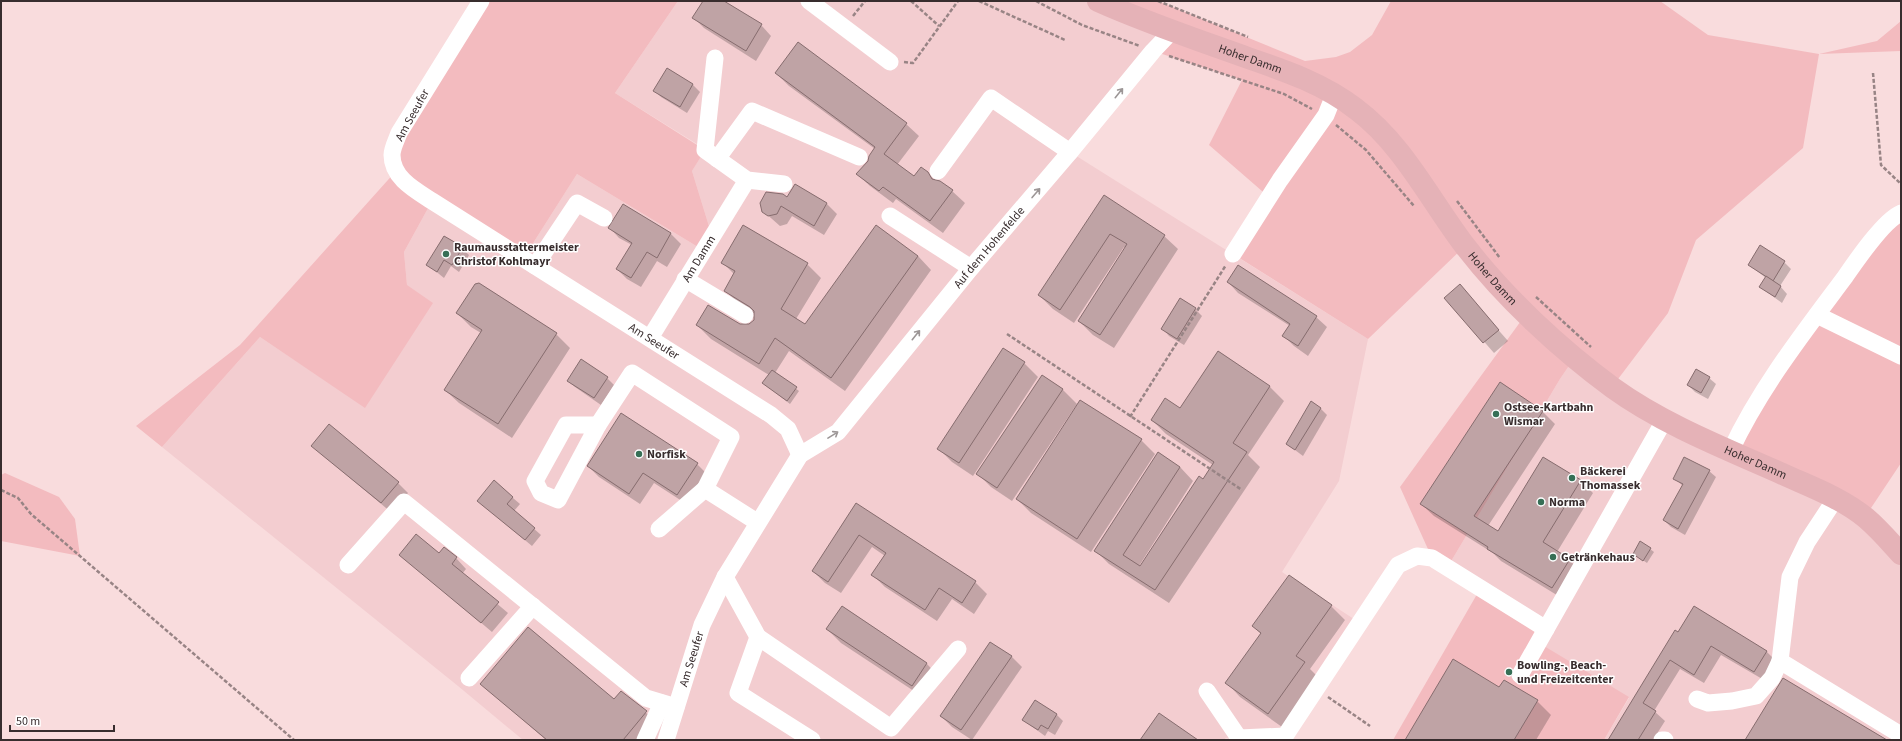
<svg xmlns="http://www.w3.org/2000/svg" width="1902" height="741" viewBox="0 0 1902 741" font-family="'Source Sans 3',sans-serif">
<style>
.built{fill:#f3cdd0}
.green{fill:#f3bbbf}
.shadow{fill:#0003}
.building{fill:#bfa3a5;stroke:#866c6e}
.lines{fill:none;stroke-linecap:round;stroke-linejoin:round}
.path{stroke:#988485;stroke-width:2.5;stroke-dasharray:4 2;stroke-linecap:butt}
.minor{stroke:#fff;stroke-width:17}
.major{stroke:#e5b2b7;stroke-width:22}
.oneway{stroke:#9c9696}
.poi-dot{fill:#366f56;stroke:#fff;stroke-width:1.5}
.labels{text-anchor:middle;stroke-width:3;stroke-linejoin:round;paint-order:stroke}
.street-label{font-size:12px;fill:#382d2e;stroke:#fff}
.poi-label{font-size:12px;font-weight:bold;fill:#382d2e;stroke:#fff;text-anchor:start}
</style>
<rect width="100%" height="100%" fill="#f9dcdd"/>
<!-- built -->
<g class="built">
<polygon points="678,1 1098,1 1173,30 1070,152 1368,339 1339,481 1282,572 1360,623 1285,736 1225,738 1226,740 523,740 458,686 162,447 260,337 365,407 407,285 404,252 432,201 523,259 577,174 703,250 712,236 692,171 705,149 615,93"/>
<polygon points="1575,357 1612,387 1837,499 1901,554 1901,740 1604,740 1629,698 1538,643 1447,568 1560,379"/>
</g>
<!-- green -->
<g class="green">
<polygon points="481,1 678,1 615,93 705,150 692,171 712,236 703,250 577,174 523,259 432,201 404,252 407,285 433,303 365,408 260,337 162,447 136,426 240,345 396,171 392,154"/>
<polygon points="1098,1 1158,1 1305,61 1336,57 1350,52 1372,35 1391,1 1660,1 1708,35 1819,54 1877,41 1901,21 1901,51 1819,54 1803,148 1696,240 1668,313 1612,387 1575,357 1560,379 1447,568 1432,558 1400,487 1526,314 1465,246 1368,339 1233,254 1270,198 1209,145 1242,80 1153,51 1172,31"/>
<polygon points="1901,213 1901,463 1865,517 1731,450 1740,430"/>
<polygon points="5,473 59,497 75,519 80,556 1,541 1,475"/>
<polygon points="1480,589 1546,629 1539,643 1629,697 1604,740 1393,740"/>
</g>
<!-- shadow -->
<g class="shadow">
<polygon points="704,1 722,1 761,25 771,36 756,61 704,28 694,18"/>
<polygon points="667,69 693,85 700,92 687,113 661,97 655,91"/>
<polygon points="776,73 906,124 919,136 897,165 914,178 928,173 935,181 952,191 965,203 943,233 896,199 893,203 870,186 857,174 869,162 875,149 789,86"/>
<polygon points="795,185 827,204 837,214 824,235 792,216 787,224 780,226 763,211 787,198"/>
<polygon points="1104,197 1164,236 1178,249 1114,348 1093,335 1079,321 1126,248 1124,247 1074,323 1053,309 1039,295"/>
<polygon points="623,205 671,234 681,244 667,267 657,261 641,287 627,279 617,269 632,245 619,238 610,228"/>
<polygon points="876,227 918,256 931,270 845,391 789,351 775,373 799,391 790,404 763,383 769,375 711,339 697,325 750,325 755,320 755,314 739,304 725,290 734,274 722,262 807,264 821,278 796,319 806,325"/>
<polygon points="444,237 462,248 469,255 459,272 451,266 444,278 428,265"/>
<polygon points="1784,262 1791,269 1780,286 1787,294 1782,303 1760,287 1766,278 1749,265"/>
<polygon points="1239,266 1316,317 1327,327 1308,356 1294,346 1284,336 1290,326 1238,293 1228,282"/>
<polygon points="1460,286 1508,341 1494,353 1446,298"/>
<polygon points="1195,309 1202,316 1184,345 1169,336 1163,329"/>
<polygon points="457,313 556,334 570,348 512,438 459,403 445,390 481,333 471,327"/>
<polygon points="1219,352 1270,387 1284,401 1248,455 1260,467 1169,603 1109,564 1096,551 1180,467 1193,481 1139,566 1140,567 1213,465 1166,434 1152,420 1180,409"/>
<polygon points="1024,363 1038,377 973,476 952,462 938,448"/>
<polygon points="1042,376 1063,390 1077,404 1012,501 991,487 977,473"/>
<polygon points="607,378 614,385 601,405 575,387 568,381"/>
<polygon points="1709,378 1716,384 1708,399 1695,392 1688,385"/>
<polygon points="1320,408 1327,415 1303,456 1287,444"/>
<polygon points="1542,411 1555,424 1488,526 1499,532 1543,458 1581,481 1593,493 1557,552 1569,560 1582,572 1565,600 1501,561 1493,553 1434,516 1421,504"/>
<polygon points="1141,440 1155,454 1091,552 1031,513 1017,499"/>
<polygon points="312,446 398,483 408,493 392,513"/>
<polygon points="697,464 707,474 688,505 654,483 640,504 599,477 588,466"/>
<polygon points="1709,471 1716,477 1685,535 1671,527 1664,520 1683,486 1675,479"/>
<polygon points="494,482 520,504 514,511 541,535 532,546 485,507"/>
<polygon points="856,504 975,582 987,594 974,614 952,599 937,621 885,587 873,575 885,556 872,547 841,593 825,583 813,571"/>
<polygon points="1650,549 1654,552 1647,563 1634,554"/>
<polygon points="401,555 439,555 456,558 466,569 462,574 508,613 492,632"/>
<polygon points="1331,606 1345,620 1310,669 1318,677 1282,727 1240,697 1227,683 1261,634 1253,626"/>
<polygon points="842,607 927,664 940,678 926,699 841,643 827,629"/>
<polygon points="1675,632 1766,651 1776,661 1764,680 1721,655 1704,683 1680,669 1654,711 1665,721 1653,740 1609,740"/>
<polygon points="990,643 1012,657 1022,667 972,740 952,727 941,716"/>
<polygon points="482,684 614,701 621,692 657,722 642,740 546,740"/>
<polygon points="1499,689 1537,701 1551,715 1536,740 1406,740"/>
<polygon points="1035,701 1057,715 1063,721 1055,735 1048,731 1045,736 1023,720"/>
</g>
<!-- building -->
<g class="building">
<polygon points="703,1 724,1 762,24 746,51 692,18"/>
<polygon points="798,42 907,123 884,154 914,176 921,167 928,172 932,179 940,181 953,190 930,221 883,187 879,191 856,174 868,161 869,156 875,147 775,73"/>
<polygon points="667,68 693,84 680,107 653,91"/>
<polygon points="795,184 827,203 814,226 781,206 777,214 768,216 762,212 760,203 766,192 783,194 787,197"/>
<polygon points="1104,195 1165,235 1100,335 1078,321 1127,244 1110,234 1060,310 1038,295"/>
<polygon points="623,204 671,233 657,258 647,252 631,278 616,269 632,243 608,228"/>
<polygon points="743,225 808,263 781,309 805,324 876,225 918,256 831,378 775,338 759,364 696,325 708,305 740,324 749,324 754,320 754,311 750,307 724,291 735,271 721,263"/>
<polygon points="444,236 463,247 452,265 444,260 437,272 426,265"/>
<polygon points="1760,245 1785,261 1773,281 1748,265"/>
<polygon points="1238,265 1317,316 1298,346 1282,336 1290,324 1227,282"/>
<polygon points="1766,276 1781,286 1775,297 1759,287"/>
<polygon points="479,283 557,333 498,424 444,390 482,330 456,313 475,284"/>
<polygon points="1460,284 1499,330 1483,343 1444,298"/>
<polygon points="1180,298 1196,308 1177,339 1161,329"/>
<polygon points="1003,348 1025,362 959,463 937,449"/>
<polygon points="1218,351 1270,386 1233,443 1247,452 1155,590 1094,551 1158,452 1180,467 1123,555 1140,566 1199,476 1203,479 1214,462 1151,420 1165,398 1180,408"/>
<polygon points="581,359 608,377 594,398 567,381"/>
<polygon points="1696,369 1710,377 1701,393 1687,385"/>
<polygon points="772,370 797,387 787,401 762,383"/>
<polygon points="1042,375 1063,389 997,488 976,474"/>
<polygon points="1500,382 1543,411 1474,516 1498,531 1543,457 1581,480 1543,542 1570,559 1552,588 1487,549 1488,547 1420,504"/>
<polygon points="1080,400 1142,439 1077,539 1016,499"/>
<polygon points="1311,401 1321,408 1295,450 1286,444"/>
<polygon points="621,413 698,463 677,495 643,473 629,494 587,466"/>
<polygon points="329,424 399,482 381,503 311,446"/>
<polygon points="1684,457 1710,470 1678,529 1663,520 1683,484 1673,479"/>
<polygon points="494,480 513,497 507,504 535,528 525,540 477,501"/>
<polygon points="856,503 976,581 962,603 939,588 925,610 871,575 886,553 859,535 828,582 812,571"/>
<polygon points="416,534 439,553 444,547 457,557 452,564 499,602 481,623 399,555"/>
<polygon points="1640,541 1651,548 1643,561 1633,554"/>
<polygon points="1289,575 1332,605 1296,656 1305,662 1268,714 1225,683 1261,633 1252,626"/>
<polygon points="842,606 927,663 912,686 826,629"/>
<polygon points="1694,606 1767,651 1754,672 1711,646 1694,675 1670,660 1643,703 1656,711 1638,740 1608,740 1675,630 1678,632"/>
<polygon points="528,627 614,699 621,691 647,711 623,740 547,740 480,684"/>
<polygon points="990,642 1012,656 961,730 940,716"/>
<polygon points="1453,659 1499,687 1504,680 1538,700 1514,740 1405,740"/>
<polygon points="1783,678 1887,740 1745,740"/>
<polygon points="1035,700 1057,714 1048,729 1041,725 1038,730 1022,720"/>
<polygon points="1159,713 1198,740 1140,740"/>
</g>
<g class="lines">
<!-- path -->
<g class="path">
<polyline points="911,1 939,26"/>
<polyline points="979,1 1065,40"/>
<polyline points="1036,1 1082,25 1140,46"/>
<polyline points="1158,1 1248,37"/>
<polyline points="853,16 865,1"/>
<polyline points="1169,56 1284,94 1312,109"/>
<polyline points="904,62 913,63 958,1"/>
<polyline points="1873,73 1881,165 1901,184"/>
<polyline points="1336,125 1366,150 1414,206"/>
<polyline points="1457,201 1500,258"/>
<polyline points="1536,297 1591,347"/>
<polyline points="1007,334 1242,490"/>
<polyline points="1130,417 1226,265"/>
<polyline points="1,490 18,498 31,514 294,740"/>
<polyline points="1328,697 1370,726"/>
</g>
<!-- minor -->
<g class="minor">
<path id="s1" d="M481,1L399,133C397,139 392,148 392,155C392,178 415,190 432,201L771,415L788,429L800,455"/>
<polyline points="809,1 890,62"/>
<polyline points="715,58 705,150 747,180 784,184"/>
<polyline points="717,159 752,111 859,157"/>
<polyline points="938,171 991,98 1070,152"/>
<polyline points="890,216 971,268"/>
<polyline points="1233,254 1280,180 1326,115 1334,95"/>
<polyline points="535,266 577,203 604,218"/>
<polyline points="685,279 745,315"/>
<polyline points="1817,315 1901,356"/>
<path id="s2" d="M650,338L747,180"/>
<polygon points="566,425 598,425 558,500 541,493 535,481"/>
<polyline points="598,425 632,373 731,437 705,489 757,522"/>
<path d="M1731,450C1760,388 1804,332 1845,277C1856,261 1884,220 1901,213"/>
<polyline points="659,529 705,489"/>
<polyline points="348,565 404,502 646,698 676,707"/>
<polyline points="725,577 758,637 891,728 958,649"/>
<polyline points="758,637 738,693 812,740"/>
<polyline points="1780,661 1901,735"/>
<polyline points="1520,675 1546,629"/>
<polyline points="469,678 533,606"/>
<polyline points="1207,691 1239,738 1285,736 1398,565 1417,556 1432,558 1546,629 1665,419"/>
<polyline points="1697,699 1708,703 1732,701 1756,696 1772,678 1780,661 1790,577 1807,542 1830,507 1837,499"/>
<polyline points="645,740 662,703"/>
<path id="s3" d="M666,740L702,625L725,577L800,455L838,432L971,268L1070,152L1153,51L1173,30"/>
<polyline points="1662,740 1665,740"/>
</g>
<!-- major -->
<path class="major" id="s4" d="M1098,1C1147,23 1198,40 1248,58C1286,71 1324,84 1356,109C1403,144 1430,200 1465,246C1505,298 1560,349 1613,388C1664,425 1729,450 1787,476C1814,488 1843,499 1866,518C1879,529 1890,542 1901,554"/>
</g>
<!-- one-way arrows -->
<defs><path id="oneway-shaft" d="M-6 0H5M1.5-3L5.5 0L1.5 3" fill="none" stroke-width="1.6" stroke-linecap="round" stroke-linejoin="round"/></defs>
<g class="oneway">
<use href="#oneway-shaft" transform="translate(1119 93) rotate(-51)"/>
<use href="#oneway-shaft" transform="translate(1036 193) rotate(-49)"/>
<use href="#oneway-shaft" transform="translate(916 335) rotate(-51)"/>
<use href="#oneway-shaft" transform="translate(833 435) rotate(-32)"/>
</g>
<!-- markers -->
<g class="poi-dot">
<circle cx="446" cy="254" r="4"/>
<circle cx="1496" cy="414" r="4"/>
<circle cx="639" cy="454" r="4"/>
<circle cx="1572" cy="478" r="4"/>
<circle cx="1541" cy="502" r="4"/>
<circle cx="1553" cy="557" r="4"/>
<circle cx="1509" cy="672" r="4"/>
</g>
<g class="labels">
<!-- street labels -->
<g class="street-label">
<text dy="4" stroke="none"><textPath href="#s4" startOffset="163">Hoher Damm</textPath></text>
<text transform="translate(412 115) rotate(-61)" y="4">Am Seeufer</text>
<text dy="4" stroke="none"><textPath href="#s3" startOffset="600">Auf dem Hohenfelde</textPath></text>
<text dy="4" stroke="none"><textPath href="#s2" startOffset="93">Am Damm</textPath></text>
<text dy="4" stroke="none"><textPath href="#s4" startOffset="499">Hoher Damm</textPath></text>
<text dy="4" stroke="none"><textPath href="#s1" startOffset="505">Am Seeufer</textPath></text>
<text dy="4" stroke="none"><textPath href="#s4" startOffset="823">Hoher Damm</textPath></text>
<text dy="4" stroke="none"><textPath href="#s3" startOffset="85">Am Seeufer</textPath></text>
</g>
<!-- poi labels -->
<g class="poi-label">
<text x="454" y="251">Raumausstattermeister<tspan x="454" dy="14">Christof Kohlmayr</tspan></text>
<text x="1504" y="411">Ostsee-Kartbahn<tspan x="1504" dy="14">Wismar</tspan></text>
<text x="647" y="458">Norfisk</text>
<text x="1580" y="475">Bäckerei<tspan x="1580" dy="14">Thomassek</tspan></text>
<text x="1549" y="506">Norma</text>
<text x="1561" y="561">Getränkehaus</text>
<text x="1517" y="669">Bowling-, Beach-<tspan x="1517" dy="14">und Freizeitcenter</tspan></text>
</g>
</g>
<!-- border -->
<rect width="1902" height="741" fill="none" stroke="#382d2e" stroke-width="4"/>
<!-- scale -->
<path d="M10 725v6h104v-6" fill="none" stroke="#382d2e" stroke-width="2"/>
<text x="16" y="725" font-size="12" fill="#382d2e" stroke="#ffffff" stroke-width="3" paint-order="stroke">50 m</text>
</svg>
